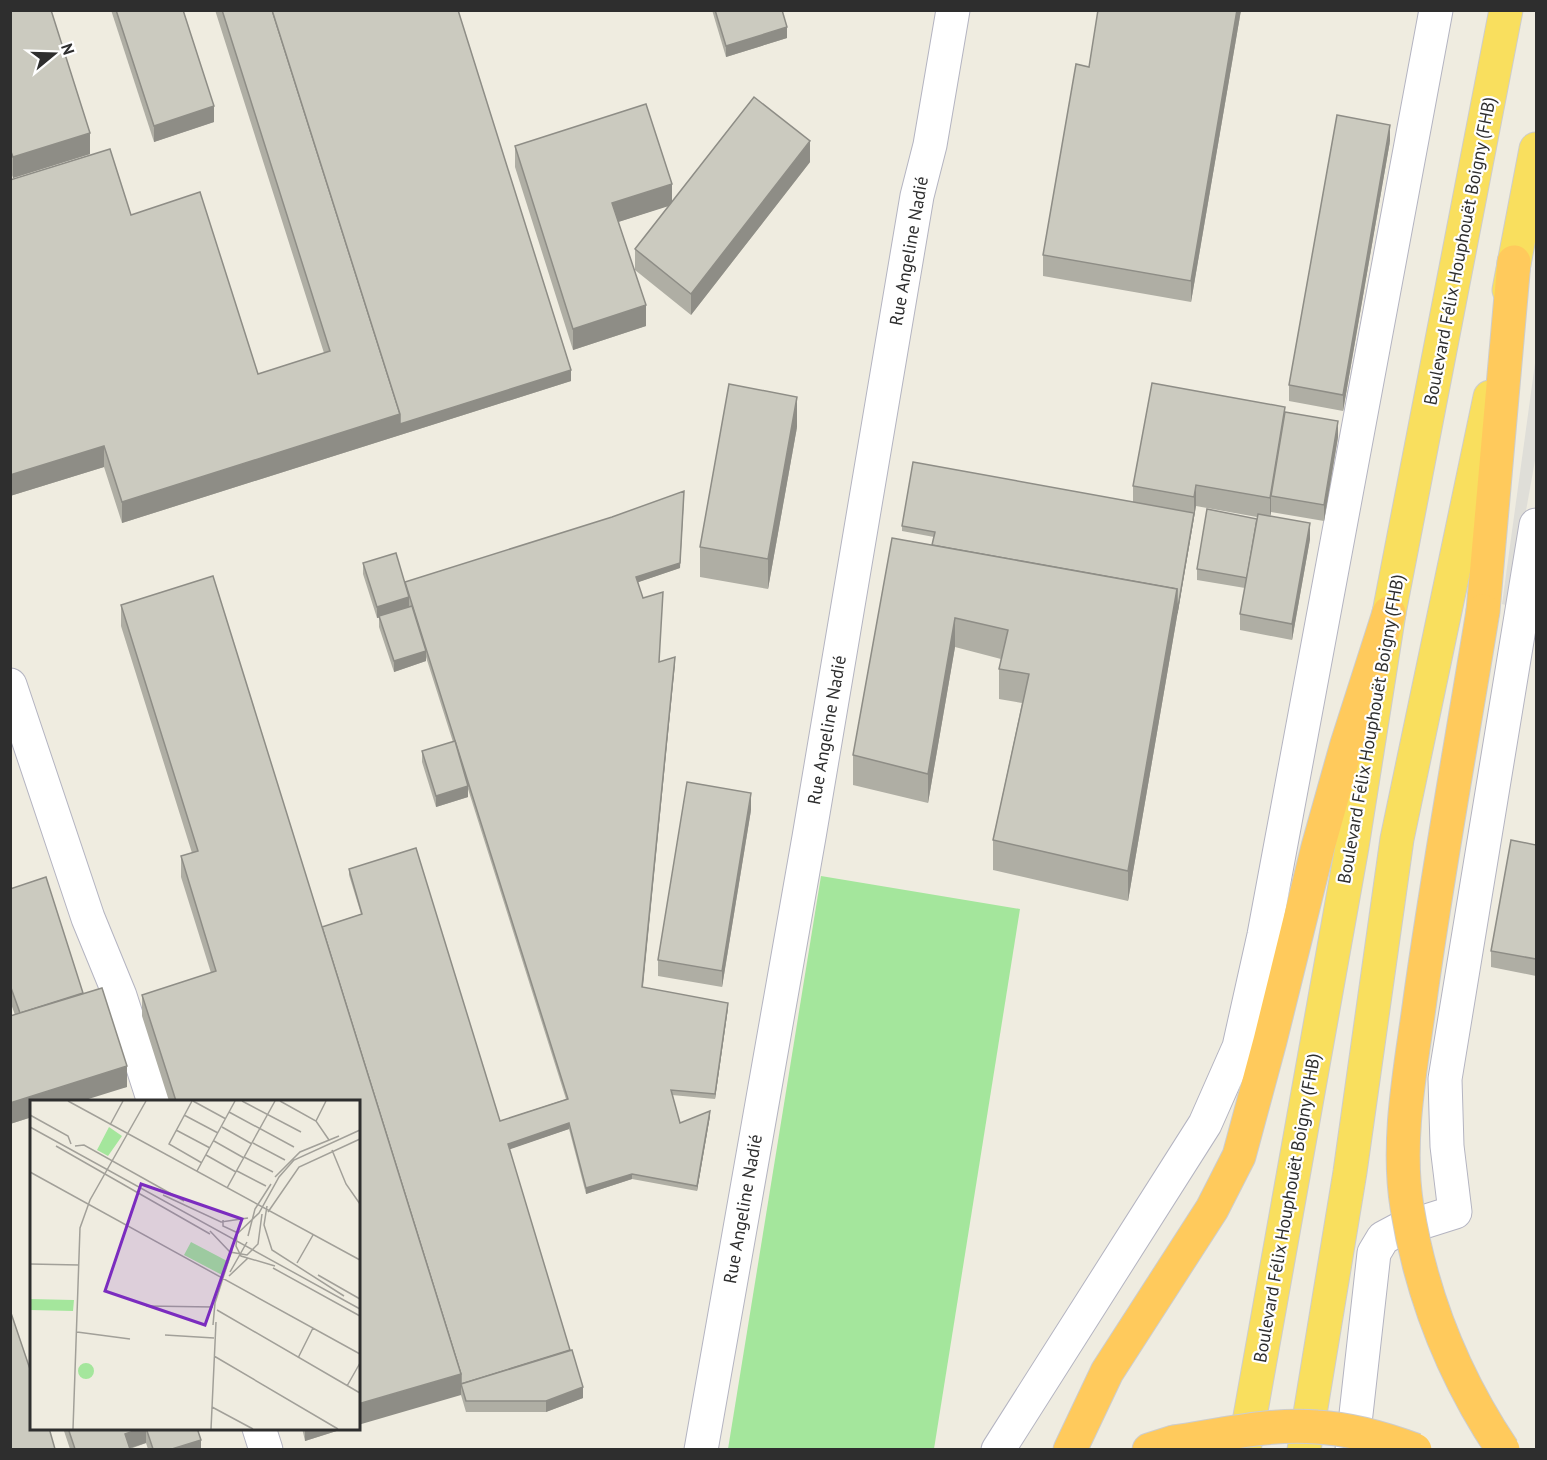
<svg xmlns="http://www.w3.org/2000/svg" width="1547" height="1460" viewBox="0 0 1547 1460" font-family="'PT Sans',sans-serif">
<style>
.green{fill:#a4e69c}
.plaza{fill:#dfded8}
.lines{fill:none;stroke-linecap:round;stroke-linejoin:round}
.minor-casing{stroke:#b4b4c1;stroke-width:35}
.trunk-casing{stroke:#cdcdcd;stroke-width:35}
.motorway-casing{stroke:#cdcdcd;stroke-width:35}
.minor{stroke:#fff;stroke-width:33}
.trunk{stroke:#f9df5e;stroke-width:33}
.motorway{stroke:#ffca5c;stroke-width:33}
.motorway-bridge-casing{stroke:#cdcdcd;stroke-width:35;stroke-linecap:butt}
.motorway-bridge{stroke:#ffca5c;stroke-width:33}
.wall{fill:#afaea4}
.shaded-wall{fill:#8e8d86}
.building{fill:#cbcabf;stroke:#8e8d86;stroke-width:1.5}
.labels{text-anchor:middle;stroke-width:4.5;stroke-linejoin:round;paint-order:stroke}
.street-label{font-size:18px;fill:#2e2e2e;stroke:#fff}
.inset-road{fill:none;stroke:#a2a099;stroke-width:1.5}
.view{fill:#7b2cbf;fill-opacity:0.15;stroke:#7b2cbf;stroke-width:3}
.inset-edge{fill:none;stroke:#2e2e2e;stroke-width:3}
</style>
<rect width="100%" height="100%" fill="#efece0"/>
<!-- green -->
<polygon class="green" points="821,876 1020,909 934,1449 728,1449"/>
<!-- plaza -->
<polygon class="plaza" points="1536,356 1536,455 1509,606 1502,604"/>
<g class="lines">
<defs>
<g id="minor">
<polyline points="10,685 88,918 120,996 154,1102"/>
<polyline points="259,1428 266,1450"/>
<polyline points="701,1450 809,837 917,196 930,145 953,10"/>
<polyline points="998,1450 1205,1124 1239,1047 1264,935 1436,10"/>
<polyline points="1352,1450 1374,1253 1383,1238 1398,1230 1455,1212 1447,1146 1445,1079 1536,525"/>
</g>
<g id="trunk">
<polyline points="1509,290 1536,149"/>
<polyline points="1244,1450 1352,847 1389,613 1506,10"/>
<polyline points="1304,1450 1350,1172 1397,839 1490,397"/>
</g>
<g id="motorway">
<polyline points="1483,611 1514,262"/>
<polyline points="1070,1450 1107,1372 1212,1209 1239,1156 1270,1041 1318,847 1347,744 1389,613"/>
<polyline points="1149,1450 1174,1442"/>
</g>
</defs>
<!-- minor casing -->
<use href="#minor" class="minor-casing"/>
<!-- trunk casing -->
<use href="#trunk" class="trunk-casing"/>
<!-- motorway casing -->
<use href="#motorway" class="motorway-casing"/>
<!-- minor -->
<use href="#minor" class="minor"/>
<!-- trunk -->
<use href="#trunk" class="trunk"/>
<!-- motorway -->
<use href="#motorway" class="motorway"/>
<defs>
<g id="motorway-bridge">
<path d="M1483,611C1462,740 1438,870 1420,1000C1411,1067 1396,1140 1407,1207C1421,1294 1454,1377 1503,1450"/>
<path d="M1174,1442C1221,1435 1270,1423 1317,1427C1351,1429 1383,1438 1415,1450"/>
</g>
</defs>
<!-- motorway-bridge casing -->
<use href="#motorway-bridge" class="motorway-bridge-casing"/>
<!-- motorway-bridge -->
<use href="#motorway-bridge" class="motorway-bridge"/>
</g>
<!-- wall -->
<g class="wall">
<polygon points="10,10 90,154 13,178 10,170"/>
<polygon points="111,10 183,10 214,122 154,142"/>
<polygon points="215,10 458,10 571,381 122,523 104,467 10,496 10,180 131,215 258,374 324,353"/>
<polygon points="712,10 782,10 787,38 726,57"/>
<polygon points="1241,10 1191,302 1043,276 1043,255 1089,67"/>
<polygon points="1390,141 1343,411 1289,401 1289,385"/>
<polygon points="515,146 672,203 810,162 691,315 635,270 635,249 670,205 618,222 646,326 573,350 515,167"/>
<polygon points="1285,412 1338,437 1324,521 1271,512 1270,516 1310,539 1292,640 1240,630 1240,614 1245,588 1197,580 1197,569 1257,519 1257,517 1196,506 1128,901 993,870 993,840 1022,703 999,699 999,669 1001,659 955,647 928,803 853,785 853,755 932,545 934,537 902,531 902,526 1133,502 1133,486"/>
<polygon points="797,427 768,589 700,577 700,547"/>
<polygon points="363,563 405,582 680,568 638,582 660,662 675,663 643,987 728,1008 715,1099 672,1095 680,1123 710,1116 697,1191 632,1179 586,1194 569,1129 509,1149 583,1398 546,1412 466,1412 461,1395 358,1101 169,1101 142,1016 142,995 211,973 181,877 181,856 192,853 121,626 121,605 322,927 361,914 349,875 349,869 500,1121 566,1099 468,789 468,797 436,807 422,762 422,751 453,742 426,657 426,661 394,672 379,627 379,618 377,618 363,574"/>
<polygon points="751,810 722,987 658,976 658,960"/>
<polygon points="1536,845 1536,976 1491,967 1491,951"/>
<polygon points="10,889 83,993 127,1087 32,1101 32,1117 10,1124 10,1016 15,1015 10,1001"/>
<polygon points="63,1428 197,1428 201,1449 148,1449 146,1443 130,1449 70,1449"/>
<polygon points="302,1428 346,1428 305,1441"/>
</g>
<!-- shaded-wall -->
<g class="shaded-wall">
<polygon points="1237,10 1241,10 1191,302 1191,281"/>
<polygon points="787,27 787,38 726,57 726,46"/>
<polygon points="214,106 214,122 154,142 154,126"/>
<polygon points="1390,125 1390,141 1343,411 1343,395"/>
<polygon points="90,133 90,154 13,178 13,157"/>
<polygon points="810,141 810,162 691,315 691,294"/>
<polygon points="672,184 672,205 612,224 612,203"/>
<polygon points="646,305 646,326 573,350 573,329"/>
<polygon points="571,370 571,381 122,523 122,502 400,414"/>
<polygon points="797,397 797,427 768,589 768,559"/>
<polygon points="1285,407 1285,428 1271,496 1271,512 1270,519 1270,498"/>
<polygon points="1338,421 1338,437 1324,521 1324,505"/>
<polygon points="104,446 104,467 10,496 10,475"/>
<polygon points="1196,485 1196,506 1128,901 1128,871 1177,589 1194,513 1194,497"/>
<polygon points="684,497 680,568 636,583 636,577"/>
<polygon points="1310,523 1310,539 1292,640 1292,624"/>
<polygon points="409,597 409,608 377,618 377,607"/>
<polygon points="955,618 955,647 928,803 928,774"/>
<polygon points="426,651 426,661 394,672 394,661"/>
<polygon points="675,657 675,663 642,993 642,987"/>
<polygon points="468,786 468,797 436,807 436,796"/>
<polygon points="751,793 751,810 722,987 722,971"/>
<polygon points="728,1003 728,1008 715,1099 715,1094"/>
<polygon points="127,1066 127,1087 82,1101 32,1101 32,1117 10,1124 10,1103"/>
<polygon points="710,1111 710,1116 697,1191 697,1186"/>
<polygon points="569,1123 569,1129 508,1150 508,1144"/>
<polygon points="632,1174 632,1179 586,1194 586,1188"/>
<polygon points="461,1374 461,1395 358,1425 358,1404"/>
<polygon points="583,1387 583,1398 546,1412 546,1401"/>
<polygon points="142,1428 146,1428 146,1443 127,1449 125,1434"/>
<polygon points="305,1428 346,1428 305,1441"/>
<polygon points="201,1440 201,1449 172,1449"/>
</g>
<!-- building -->
<g class="building">
<polygon points="10,10 51,10 90,133 13,157 10,149"/>
<polygon points="116,10 183,10 214,106 154,126"/>
<polygon points="222,10 272,10 400,414 122,502 104,446 10,475 10,180 110,149 131,215 200,192 258,374 330,351"/>
<polygon points="272,10 458,10 571,370 400,424 400,414"/>
<polygon points="715,10 782,10 787,27 726,46"/>
<polygon points="1098,10 1237,10 1191,281 1043,255 1076,64 1089,67"/>
<polygon points="754,97 810,141 691,294 635,249"/>
<polygon points="646,104 672,184 612,203 646,305 573,329 515,146"/>
<polygon points="1337,115 1390,125 1343,395 1289,385"/>
<polygon points="1152,383 1285,407 1270,498 1196,485 1194,497 1133,486"/>
<polygon points="729,384 797,397 768,559 700,547"/>
<polygon points="1285,412 1338,421 1324,505 1271,496"/>
<polygon points="913,462 1194,513 1177,613 1177,589 932,545 935,532 902,526"/>
<polygon points="684,491 680,563 636,577 643,598 663,592 659,662 675,657 642,987 728,1003 715,1094 671,1090 680,1123 710,1111 697,1186 632,1174 586,1188 569,1123 508,1144 570,1350 461,1384 461,1374 322,927 362,914 349,869 416,848 500,1121 568,1099 405,582 612,517"/>
<polygon points="1207,509 1257,519 1247,578 1197,569"/>
<polygon points="1258,514 1310,523 1292,624 1240,614"/>
<polygon points="892,538 1177,589 1128,871 993,840 1029,674 999,669 1008,630 955,618 928,774 853,755"/>
<polygon points="396,553 409,597 377,607 363,563"/>
<polygon points="213,576 461,1374 358,1404 358,1101 176,1101 142,995 216,971 181,856 198,851 121,605"/>
<polygon points="412,606 426,651 394,661 379,616"/>
<polygon points="455,741 468,786 436,796 422,751"/>
<polygon points="687,782 751,793 722,971 658,960"/>
<polygon points="1511,840 1536,845 1536,959 1491,951"/>
<polygon points="46,877 83,993 20,1013 10,985 10,889"/>
<polygon points="102,988 127,1066 10,1103 10,1016"/>
<polygon points="10,1310 32,1375 32,1428 49,1428 55,1449 10,1449"/>
<polygon points="572,1350 583,1387 546,1401 466,1401 461,1384"/>
<polygon points="68,1428 142,1428 125,1434 130,1449 75,1449"/>
<polygon points="146,1428 197,1428 201,1440 172,1449 153,1449"/>
</g>
<g class="labels">
<!-- street labels -->
<g class="street-label">
<text transform="translate(909 251) rotate(-80)" y="6">Rue Angeline Nadié</text>
<text transform="translate(1460 251) rotate(-79)" y="6">Boulevard Félix Houphouët Boigny (FHB)</text>
<text transform="translate(1371 729) rotate(-80)" y="6">Boulevard Félix Houphouët Boigny (FHB)</text>
<text transform="translate(827 730) rotate(-80)" y="6">Rue Angeline Nadié</text>
<text transform="translate(1287 1208) rotate(-80)" y="6">Boulevard Félix Houphouët Boigny (FHB)</text>
<text transform="translate(743 1209) rotate(-80)" y="6">Rue Angeline Nadié</text>
</g>
</g>
<!-- overview -->
<g transform="translate(30 1100)">
<rect width="330" height="330" fill="#efece0"/>
<path d="M79,27L92,36L78,56L67,50ZM161,142L199,162L192,175L154,155ZM0,199L44,200L43,211L0,210ZM48 271a8 8 0 1 1 16 0a8 8 0 1 1-16 0Z" fill="#a4e69c"/>
<path class="inset-road" d="M38,1L330,160M162,1L139,44L172,63M163,1L196,19M212,1L271,32M250,1L286,21L299,40M199,12L264,47M0,15L38,36L41,44M154,15L188,33M286,21L296,1M80,25L93,1M0,27L330,209M192,27L222,44M146,30L180,48M184,41L214,58M223,43L255,60M26,46L180,134M45,46L54,45L154,101M302,50L316,84L330,104M176,55L206,72M214,57L243,72M167,71L205,1M207,71L236,86M0,72L330,254M245,77L270,52L309,36M197,88L245,1M133,95L191,122L218,118M237,106L234,125L242,150L314,196M238,112L269,67L330,39M193,120V126L208,133M180,131L200,152L217,155L228,144L232,114M218,136L225,109L241,84M267,163L283,135M0,164L49,165M245,166L211,156L206,146L207,134L229,113L249,77L264,60L330,30M243,168L330,216M200,172L217,142M288,175L330,199M199,176L218,158M116,206L183,207M187,210L330,293M183,225L185,203L202,150M47,232L100,239M135,235L184,238M184,256L308,329M268,258L283,228M317,286L330,263M182,307L223,329M43,329L50,128L60,100L116,1M181,329L186,222"/>
<path class="view" d="M111,84L212,119L175,225L75,191Z"/>
<rect width="330" height="330" class="inset-edge"/>
</g>
<!-- border -->
<rect width="1547" height="1460" fill="none" stroke="#2e2e2e" stroke-width="24"/>
<!-- north arrow -->
<g transform="translate(54 54) rotate(71)" stroke="#ffffff" stroke-width="4.5" paint-order="stroke">
<path d="M0-4.5L10 22L0 15L-10 22Z" fill="#2e2e2e"/>
<text y="-9" font-size="16" font-weight="bold" text-anchor="middle" fill="#2e2e2e">N</text>
</g>
</svg>
